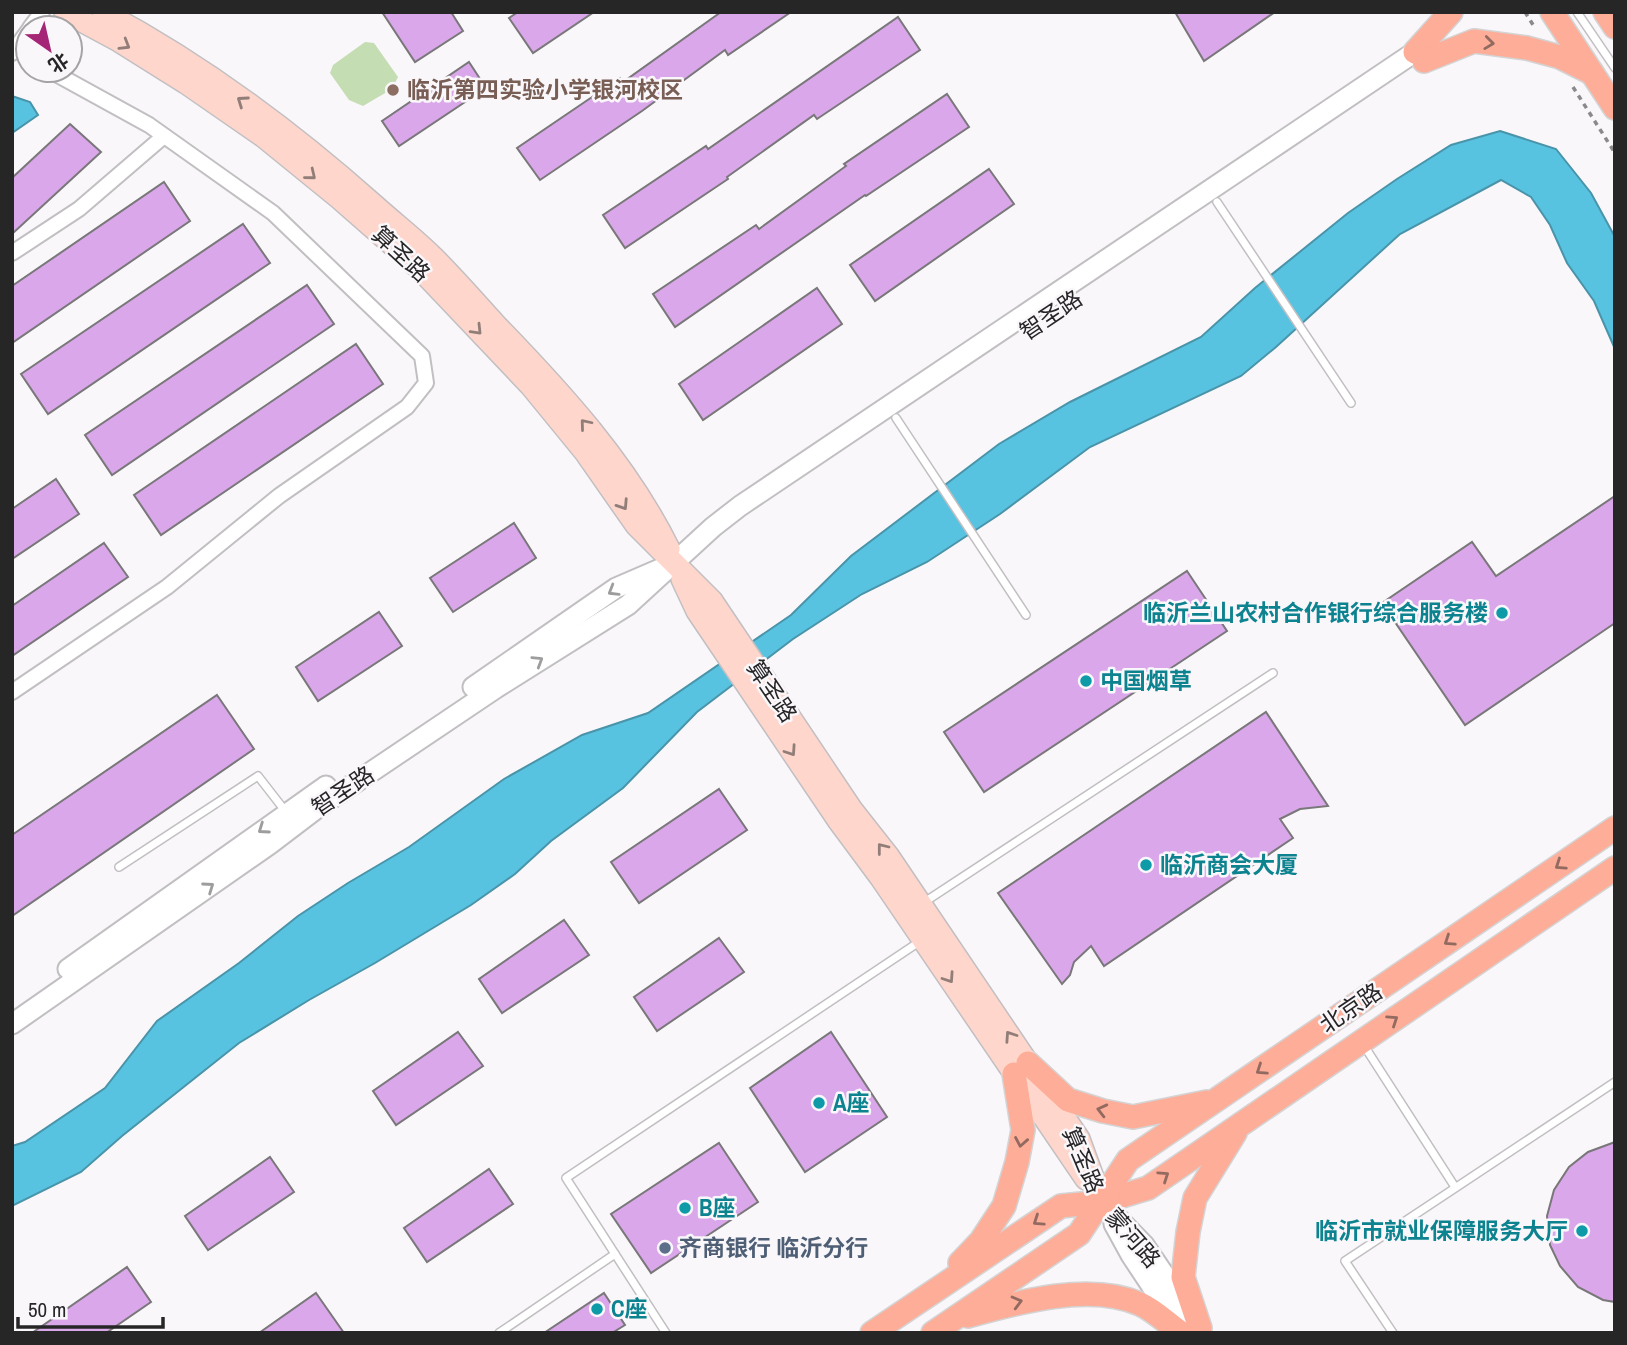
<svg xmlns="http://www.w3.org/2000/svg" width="1627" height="1345" viewBox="0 0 1627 1345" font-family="'Archivo Narrow','Noto Sans SC',sans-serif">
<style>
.green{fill:#c4ddb2}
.water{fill:#58c3e1;stroke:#4994a9;stroke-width:2}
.building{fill:#daa8ea;stroke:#79777a;stroke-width:2}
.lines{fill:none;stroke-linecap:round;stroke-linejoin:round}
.service-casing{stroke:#c2bfc3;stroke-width:10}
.minor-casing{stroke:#c2bfc3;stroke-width:18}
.tertiary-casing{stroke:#c2bfc3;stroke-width:23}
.secondary-casing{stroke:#c2bfc3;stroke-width:24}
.primary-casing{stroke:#d4d4d4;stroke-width:26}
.path{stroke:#8b898b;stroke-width:3.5;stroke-dasharray:5 5;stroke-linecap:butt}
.service{stroke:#fff;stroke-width:7}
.minor{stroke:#fff;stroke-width:14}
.tertiary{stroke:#fff;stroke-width:19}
.secondary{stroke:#fed6cb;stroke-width:21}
.primary{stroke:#fdad98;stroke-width:23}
.oneway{stroke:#926a60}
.oneway2{stroke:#927e79}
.oneway3{stroke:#9e9d9e}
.education-dot{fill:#8d6e63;stroke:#faf7fb;stroke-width:2.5}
.culture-dot{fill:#0f9aa8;stroke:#faf7fb;stroke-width:2.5}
.service-dot{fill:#5c6f8a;stroke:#faf7fb;stroke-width:2.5}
.labels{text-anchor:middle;stroke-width:5;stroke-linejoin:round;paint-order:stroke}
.education-label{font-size:23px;font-weight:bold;fill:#785e54;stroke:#faf7fb;text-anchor:start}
.street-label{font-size:23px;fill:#272627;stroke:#faf7fb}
.culture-label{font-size:23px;font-weight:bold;fill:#0d838f;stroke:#faf7fb;text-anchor:start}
.service-label{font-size:23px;font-weight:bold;fill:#4e5e75;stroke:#faf7fb;text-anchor:start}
</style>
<rect width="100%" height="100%" fill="#faf7fb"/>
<!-- green -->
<polygon class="green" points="365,42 374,43 398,77 392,89 363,106 349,100 330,73 333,65"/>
<!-- water -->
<g class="water">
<polygon points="12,96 30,102 38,115 12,133"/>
<polygon points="1500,131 1556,149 1591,193 1615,237 1615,349 1594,301 1567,263 1550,225 1531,197 1501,180 1400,234 1276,347 1241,376 1090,447 1000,514 927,562 862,594 793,639 697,712 623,788 551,841 515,874 471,905 375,963 309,1000 239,1043 122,1136 81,1172 12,1206 12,1146 25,1142 105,1088 157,1021 239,963 298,916 348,883 409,847 504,779 582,735 648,713 791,615 851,556 999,444 1070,402 1201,337 1255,288 1348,213 1397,179 1451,145"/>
</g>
<!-- building -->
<g class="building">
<polygon points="382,12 451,12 463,31 415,62"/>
<polygon points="518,12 594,12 533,53 509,18"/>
<polygon points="721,12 791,12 728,55 725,50 642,111 540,180 517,148 620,78 623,82"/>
<polygon points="1175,12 1275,12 1204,61"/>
<polygon points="898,17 920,50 817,119 814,115 727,177 728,179 625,248 603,215 706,146 708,149"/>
<polygon points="469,62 486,88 399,146 382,121"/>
<polygon points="947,94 969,127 866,196 865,195 675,327 653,294 756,225 759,229 846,166 844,164"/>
<polygon points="70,124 101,152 12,234 12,178"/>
<polygon points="989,169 1014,204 875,301 850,265"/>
<polygon points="164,182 190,221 12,343 12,286"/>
<polygon points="243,224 270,263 48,414 21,374"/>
<polygon points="307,285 334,324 112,475 85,435"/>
<polygon points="817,288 842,324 703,420 679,384"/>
<polygon points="356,344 383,384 161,535 134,495"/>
<polygon points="56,479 79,514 12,559 12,509"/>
<polygon points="1615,496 1615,623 1465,725 1382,603 1472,542 1496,576"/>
<polygon points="514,523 536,558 453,612 430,578"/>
<polygon points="104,543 128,577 12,656 12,606"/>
<polygon points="1187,571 1227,631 984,792 944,732"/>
<polygon points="379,612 402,646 318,701 296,667"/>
<polygon points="217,695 254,749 12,916 12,835"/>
<polygon points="1266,712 1328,806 1300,809 1280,819 1293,838 1104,966 1091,946 1074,962 1070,975 1062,984 998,893"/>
<polygon points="719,789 747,830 639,903 611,862"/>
<polygon points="564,920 589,955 502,1013 479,979"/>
<polygon points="719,938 744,972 657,1031 634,997"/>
<polygon points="458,1032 483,1066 396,1125 373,1091"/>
<polygon points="831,1032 887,1117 805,1172 750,1088"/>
<polygon points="1615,1142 1615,1302 1603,1300 1578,1287 1560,1266 1550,1245 1547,1216 1554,1190 1569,1167 1588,1152"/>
<polygon points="719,1143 758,1202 651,1273 611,1214"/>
<polygon points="270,1157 294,1192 208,1250 185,1216"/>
<polygon points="489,1169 513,1204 427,1262 404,1228"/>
<polygon points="127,1267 151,1302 106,1333 32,1333"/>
<polygon points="316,1293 344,1333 259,1333"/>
<polygon points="604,1293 625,1325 612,1333 544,1333"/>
</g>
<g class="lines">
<defs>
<g id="service">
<polyline points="1577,12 1615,68"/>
<polyline points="1217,202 1351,403"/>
<polyline points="896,418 1026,615"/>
<polyline points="119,867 258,776 286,812"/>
<polyline points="923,903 1273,673"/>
<polyline points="1363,1044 1455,1187"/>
<polyline points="499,1333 615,1254"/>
<polyline points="666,1333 566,1178 922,940"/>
<polyline points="1393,1333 1345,1261 1615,1082"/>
</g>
<g id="minor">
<polyline points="30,28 42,12"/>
<polyline points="12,53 28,31"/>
<polyline points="12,253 79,209 164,136"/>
<polyline points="12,692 167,587 279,496 407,407 426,383 422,356 273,213 149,125 49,70"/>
</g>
<g id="tertiary">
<polyline points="473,687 616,588 660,569"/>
<polyline points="68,969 326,786"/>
<polyline points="12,1024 270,844 316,809 496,688 628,605 713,527 740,506 1415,52"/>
<polyline points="1102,1202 1144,1245 1191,1314"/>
<polyline points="1114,1224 1131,1255 1180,1329"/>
</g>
<g id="secondary">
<polyline points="65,12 119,41 186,83 264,137 339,198 420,269 531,386 585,452 636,525 712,601 852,810 889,857 1079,1139 1102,1202"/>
<path d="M103,12C201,64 292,132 374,205C394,223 415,239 434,258C455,279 475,302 495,324C561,392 627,464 669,549"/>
<polyline points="682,579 697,611 838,820 881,878 1086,1179"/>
</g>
<g id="primary">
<polyline points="1552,12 1615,108"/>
<polyline points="1605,12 1615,27"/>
<polyline points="1415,52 1451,12"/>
<polyline points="1424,61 1474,41 1527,48 1560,57 1592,73"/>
<polyline points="1028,1063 1068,1100 1103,1111 1133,1117 1207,1102"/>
<polyline points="960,1263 981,1241 1004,1206 1017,1162 1023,1130 1014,1074"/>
<path d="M968,1316C1018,1302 1090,1282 1140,1304C1154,1310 1168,1324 1181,1333"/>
<polyline points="1200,1328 1183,1277 1188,1232 1195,1198 1235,1133"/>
<polyline points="872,1333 1061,1206 1102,1202 1148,1188 1615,868"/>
<polyline points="933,1333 1079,1234 1128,1160 1615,828"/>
</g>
</defs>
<!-- service casing -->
<use href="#service" class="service-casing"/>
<!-- minor casing -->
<use href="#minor" class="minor-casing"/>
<!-- tertiary casing -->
<use href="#tertiary" class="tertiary-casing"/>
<!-- secondary casing -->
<use href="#secondary" class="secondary-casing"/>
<!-- primary casing -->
<use href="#primary" class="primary-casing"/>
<!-- path -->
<g class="path">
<polyline points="1525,12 1535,28"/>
<polyline points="1573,87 1615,153"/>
</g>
<!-- service -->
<use href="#service" class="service"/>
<!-- minor -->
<use href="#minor" class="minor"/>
<!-- tertiary -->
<use href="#tertiary" class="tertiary"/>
<!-- secondary -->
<use href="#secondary" class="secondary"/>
<!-- primary -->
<use href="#primary" class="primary"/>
</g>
<!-- one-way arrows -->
<defs><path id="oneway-chevron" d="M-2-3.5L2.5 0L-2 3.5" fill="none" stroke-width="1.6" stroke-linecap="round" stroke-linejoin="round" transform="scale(1.75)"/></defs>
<g class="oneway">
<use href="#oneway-chevron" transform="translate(1489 43) rotate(7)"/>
<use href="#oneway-chevron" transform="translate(1560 865) rotate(146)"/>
<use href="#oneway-chevron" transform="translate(1449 941) rotate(146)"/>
<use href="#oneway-chevron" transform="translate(1393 1020) rotate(-34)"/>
<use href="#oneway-chevron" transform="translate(1261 1070) rotate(146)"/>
<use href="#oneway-chevron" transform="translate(1102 1110) rotate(-166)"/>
<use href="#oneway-chevron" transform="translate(1021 1142) rotate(100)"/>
<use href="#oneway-chevron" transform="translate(1164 1176) rotate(-34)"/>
<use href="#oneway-chevron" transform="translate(1038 1221) rotate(146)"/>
<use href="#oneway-chevron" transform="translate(1017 1302) rotate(-15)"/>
</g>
<g class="oneway2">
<use href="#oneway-chevron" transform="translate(125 45) rotate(31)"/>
<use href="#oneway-chevron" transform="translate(242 101) rotate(-145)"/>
<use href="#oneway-chevron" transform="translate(311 175) rotate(39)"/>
<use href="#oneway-chevron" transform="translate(477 330) rotate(46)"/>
<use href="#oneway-chevron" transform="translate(585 424) rotate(-130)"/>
<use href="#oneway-chevron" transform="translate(623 505) rotate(57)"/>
<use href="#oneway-chevron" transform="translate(791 751) rotate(56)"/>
<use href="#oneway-chevron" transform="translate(882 848) rotate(-128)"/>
<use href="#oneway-chevron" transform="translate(949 978) rotate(56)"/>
<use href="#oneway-chevron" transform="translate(1010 1036) rotate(-124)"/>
</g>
<g class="oneway3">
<use href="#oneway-chevron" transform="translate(613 591) rotate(149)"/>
<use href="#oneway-chevron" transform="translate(538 661) rotate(-32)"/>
<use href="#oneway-chevron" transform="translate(263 829) rotate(145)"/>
<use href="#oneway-chevron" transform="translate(209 887) rotate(-35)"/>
</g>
<!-- markers -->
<circle class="education-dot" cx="393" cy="90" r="7"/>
<g class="culture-dot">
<circle cx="1502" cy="613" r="7"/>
<circle cx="1086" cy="681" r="7"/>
<circle cx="1146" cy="865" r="7"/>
<circle cx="819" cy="1103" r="7"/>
<circle cx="685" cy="1208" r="7"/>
<circle cx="1582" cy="1231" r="7"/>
<circle cx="597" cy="1309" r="7"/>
</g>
<circle class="service-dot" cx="665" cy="1248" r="7"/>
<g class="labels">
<!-- education labels -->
<g class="education-label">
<text x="407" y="98">临沂第四实验小学银河校区</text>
</g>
<!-- street labels -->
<g class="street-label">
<text transform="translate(401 254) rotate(43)" y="8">算圣路</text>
<text transform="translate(1051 315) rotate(-34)" y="8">智圣路</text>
<text transform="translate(772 691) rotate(56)" y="8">算圣路</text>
<text transform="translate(343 791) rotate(-34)" y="8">智圣路</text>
<text transform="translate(1351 1008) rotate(-34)" y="8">北京路</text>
<text transform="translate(1083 1160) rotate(67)" y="8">算圣路</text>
<text transform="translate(1133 1238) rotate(49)" y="8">蒙河路</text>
</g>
<!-- culture labels -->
<g class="culture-label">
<text x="1488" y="621" text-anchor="end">临沂兰山农村合作银行综合服务楼</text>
<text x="1100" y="689">中国烟草</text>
<text x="1160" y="873">临沂商会大厦</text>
<text x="833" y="1111">A座</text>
<text x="699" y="1216">B座</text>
<text x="1568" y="1239" text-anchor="end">临沂市就业保障服务大厅</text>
<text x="611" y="1317">C座</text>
</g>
<!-- service labels -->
<g class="service-label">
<text x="679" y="1256">齐商银行 临沂分行</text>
</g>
</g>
<!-- border -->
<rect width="1627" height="1345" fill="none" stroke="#272627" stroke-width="28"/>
<!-- north arrow -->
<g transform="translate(49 49) rotate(146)"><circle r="33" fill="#faf7fb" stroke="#a6a3a6" stroke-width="2"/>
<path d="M0-5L12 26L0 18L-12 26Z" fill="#a52677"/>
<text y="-10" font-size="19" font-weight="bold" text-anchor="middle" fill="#272627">北</text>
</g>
<!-- scale -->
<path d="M18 1317v10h145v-10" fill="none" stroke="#272627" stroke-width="3.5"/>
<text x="28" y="1317" font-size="21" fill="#272627" stroke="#faf7fb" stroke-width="5" paint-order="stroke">50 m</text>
</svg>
